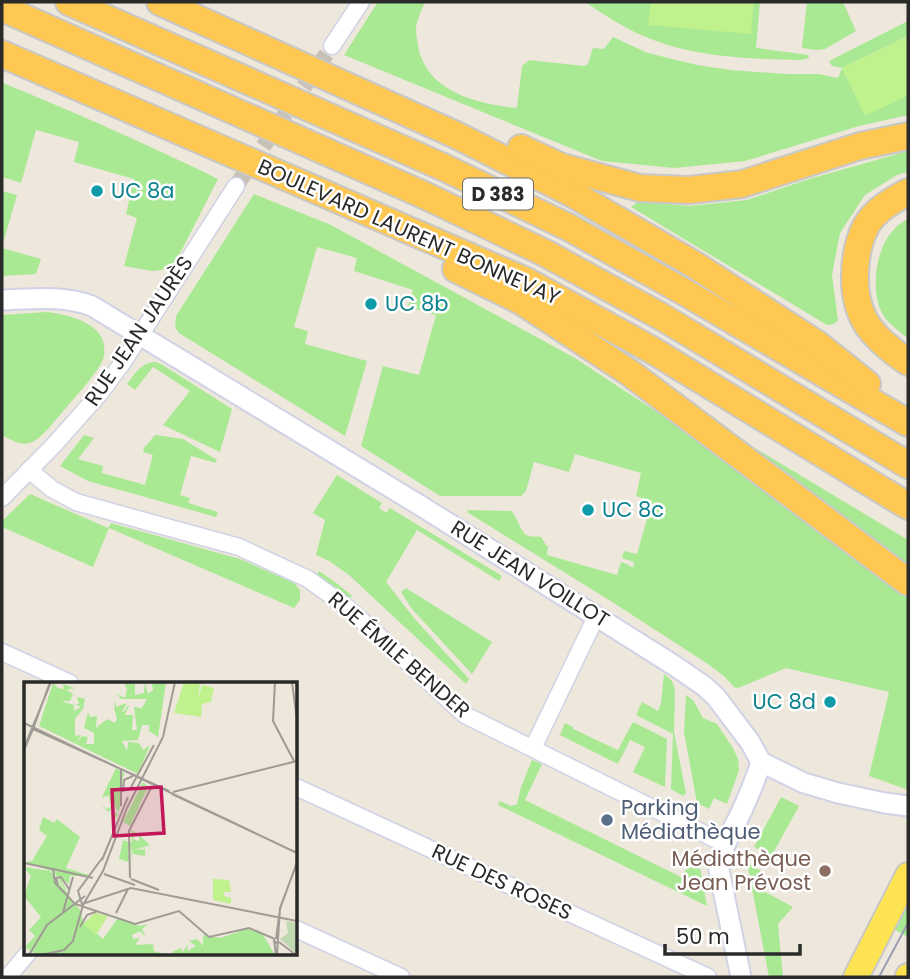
<svg xmlns="http://www.w3.org/2000/svg" width="910" height="979" viewBox="0 0 910 979" font-family="Poppins,sans-serif">
<style>
.green{fill:#a9e993}
.pitch{fill:#bff18d}
.lines{fill:none;stroke-linecap:round;stroke-linejoin:round}
.minor-tunnel{stroke:#c7c1b8;stroke-width:16;stroke-dasharray:16 8;stroke-linecap:butt}
.minor-casing{stroke:#d0d2e5;stroke-width:19}
.tertiary-casing{stroke:#d0d2e5;stroke-width:23}
.primary-casing{stroke:#c8c8c8;stroke-width:28}
.trunk-casing{stroke:#c8c8c8;stroke-width:30}
.minor{stroke:#fff;stroke-width:16}
.tertiary{stroke:#fff;stroke-width:19}
.primary{stroke:#fde351;stroke-width:24}
.trunk{stroke:#fec853;stroke-width:26}
.tram{stroke:#9d9fb6;stroke-width:2}
.culture-dot{fill:#0f9aa8;stroke:#fff;stroke-width:2.5}
.service-dot{fill:#5c6f8a;stroke:#fff;stroke-width:2.5}
.education-dot{fill:#8d6e63;stroke:#fff;stroke-width:2.5}
.labels{text-anchor:middle;stroke-width:5;stroke-linejoin:round;paint-order:stroke}
.shield{fill:#fff;stroke:#6a6a6a;stroke-width:2}
.shield-label{font-size:19px;font-weight:bold;fill:#2a2a2a}
.culture-label{font-size:21px;fill:#0d838f;stroke:#fff;text-anchor:start}
.street-label{font-size:21px;fill:#2a2a2a;stroke:#fff}
.service-label{font-size:21px;fill:#4e5e75;stroke:#fff;text-anchor:start}
.education-label{font-size:21px;fill:#785e54;stroke:#fff;text-anchor:end}
.inset-road{fill:none;stroke:#a09b94;stroke-width:2}
.view{fill:#c2185b;fill-opacity:0.15;stroke:#c2185b;stroke-width:3.5}
.inset-edge{fill:none;stroke:#2a2a2a;stroke-width:3.5}
</style>
<rect width="100%" height="100%" fill="#eee7db"/>
<!-- green -->
<g class="green">
<path d="M378,2H425C422,10 417,19 416,28C416,33 417,39 418,45C425,91 477,104 517,108L522,66L529,60L584,66L588,64L593,48L604,49L613,37L648,53L697,65L731,70L786,74H819L838,78L842,68L832,66L829,61L908,21V36L842,68L865,115L908,95V115L859,126L745,161L674,168L602,161L344,55Z"/>
<path d="M585,2H760L756,48L808,55L809,58L801,60C748,59 690,57 641,35C621,26 603,14 585,2Z"/>
<polygon points="807,2 843,2 856,31 825,49 816,50 802,48"/>
<path d="M3,83C76,113 147,144 218,179L172,269L152,271L124,266L137,218L126,214L134,179L74,162L79,142L36,130L21,183L2,177Z"/>
<polygon points="908,151 908,172 897,175 865,195 840,233 832,275 838,320 834,324 827,325 631,207 639,201 689,206 747,200 809,179"/>
<polygon points="2,191 17,195 4,240 2,240"/>
<path d="M254,194L331,225L575,358L672,422L807,517L908,592V790L869,776L889,692L786,668L738,688L734,687L724,676L705,662L609,600L467,512L468,510L511,511C519,518 520,534 529,536C533,537 537,536 541,537L546,545L548,546L547,555L617,575L621,562L627,564L633,568L634,562L622,558L624,551L637,554L652,501L636,496L641,473L575,454L569,472L534,462L526,491L521,496H440L361,446L383,366L419,375L436,315L408,307L413,290L354,271L357,258L317,247L294,327L308,331L305,344L367,361L345,436L179,333L175,327L176,316Z"/>
<path d="M908,219V338C897,330 883,320 879,306C870,278 879,232 908,219Z"/>
<polygon points="2,248 41,259 36,274 2,276"/>
<path d="M47,312C70,315 110,324 104,356C102,368 75,397 66,408C57,417 43,438 32,442C22,447 11,440 2,435V315Z"/>
<path d="M155,362L161,364L232,409L220,452L163,425L190,391L153,367L135,390L127,384C135,374 140,363 155,362Z"/>
<polygon points="730,433 908,540 908,571"/>
<polygon points="84,435 94,438 78,459 103,466 102,473 145,485 153,455 143,452 144,448 155,435 183,439 217,460 216,463 191,456 180,495 190,498 188,503 218,512 216,517 88,481 60,466"/>
<polygon points="337,475 382,503 379,508 386,513 390,508 502,576 499,581 417,530 386,582 414,618 469,679 466,684 349,575 329,561 316,555 325,520 313,513"/>
<polygon points="30,494 108,528 111,523 240,559 294,583 300,590 300,600 294,608 109,528 93,567 2,527 2,521"/>
<polygon points="319,571 339,585 352,596 348,600 330,585 316,576"/>
<polygon points="406,588 492,642 472,674 412,609 401,592"/>
<polygon points="664,674 672,681 675,691 674,732 686,793 683,796 671,789 673,734 636,715 642,702 658,711 661,703"/>
<polygon points="686,695 693,700 703,718 717,724 733,748 738,759 739,770 727,804 714,798 709,809 697,803 684,732"/>
<polygon points="633,722 667,739 665,787 633,772 645,747 630,740 618,764 560,735 565,723 573,727 573,729 618,750"/>
<polygon points="532,760 542,764 525,800 681,877 688,867 700,868 707,906 498,805 500,801 511,806 517,804 521,787"/>
<polygon points="781,797 799,806 771,857 754,847"/>
<polygon points="747,863 763,872 756,887 793,907 778,924 783,977 769,977"/>
<polygon points="908,898 908,937 892,928"/>
</g>
<!-- pitch -->
<g class="pitch">
<polygon points="651,2 754,2 751,34 648,25"/>
<polygon points="908,36 908,95 865,116 842,68"/>
</g>
<g class="lines">
<!-- minor-tunnel -->
<polyline class="minor-tunnel" points="236,186 332,46"/>
<defs>
<g id="minor">
<polyline points="332,46 361,2"/>
<polyline points="29,470 52,489 76,502 239,547 308,579 348,608 465,715 725,844"/>
<polyline points="2,498 54,445 101,392 123,362 236,186"/>
<polyline points="2,652 70,683"/>
<polyline points="533,748 596,617"/>
<polyline points="296,787 708,977"/>
<polyline points="296,929 401,977"/>
<polyline points="8,977 28,953"/>
</g>
<g id="tertiary">
<path d="M2,300C33,299 63,295 92,306L421,506L675,666L704,686L716,697L750,742L761,762L804,783L838,793L885,803L908,806"/>
<path d="M741,977L719,870C721,850 729,836 738,819C747,800 755,782 761,762"/>
</g>
<g id="primary">
<polyline points="856,977 908,875"/>
<polyline points="908,977 908,976"/>
</g>
<g id="trunk">
<polyline points="69,2 443,167 570,228 686,293 908,423"/>
<polyline points="160,2 456,135 573,194 695,265 817,344 867,384"/>
<polyline points="2,8 426,196 545,253 662,317 908,465"/>
<polyline points="2,54 526,281 652,350 908,506"/>
<polyline points="521,148 562,167 640,188 689,190 742,184 860,146 908,136"/>
<path d="M908,192C893,200 875,210 866,226C853,251 850,295 865,321C873,336 894,353 908,362"/>
<polyline points="456,269 521,301 630,373 908,582"/>
</g>
</defs>
<!-- minor casing -->
<use href="#minor" class="minor-casing"/>
<!-- tertiary casing -->
<use href="#tertiary" class="tertiary-casing"/>
<!-- primary casing -->
<use href="#primary" class="primary-casing"/>
<!-- trunk casing -->
<use href="#trunk" class="trunk-casing"/>
<!-- minor -->
<use href="#minor" class="minor"/>
<!-- tertiary -->
<use href="#tertiary" class="tertiary"/>
<!-- primary -->
<use href="#primary" class="primary"/>
<!-- trunk -->
<use href="#trunk" class="trunk"/>
<!-- tram -->
<polyline class="tram" points="879,977 908,923"/>
</g>
<!-- markers -->
<g class="culture-dot">
<circle cx="97" cy="191" r="7"/>
<circle cx="371" cy="304" r="7"/>
<circle cx="588" cy="510" r="7"/>
<circle cx="830" cy="702" r="7"/>
</g>
<circle class="service-dot" cx="607" cy="820" r="7"/>
<circle class="education-dot" cx="825" cy="871" r="7"/>
<g class="labels">
<!-- shield labels -->
<rect class="shield" x="463" y="178.5" width="70" height="31" rx="5"/>
<g class="shield-label">
<text x="498" y="201">D 383</text>
</g>
<!-- culture labels -->
<g class="culture-label">
<text x="111" y="198">UC 8a</text>
<text x="385" y="311">UC 8b</text>
<text x="602" y="517">UC 8c</text>
<text x="816" y="709" text-anchor="end">UC 8d</text>
</g>
<!-- street labels -->
<g class="street-label">
<text transform="translate(409 232) rotate(24)" y="7">BOULEVARD LAURENT BONNEVAY</text>
<text transform="translate(139 331) rotate(-56)" y="7">RUE JEAN JAURÈS</text>
<text transform="translate(530 574) rotate(32)" y="7">RUE JEAN VOILLOT</text>
<text transform="translate(399 655) rotate(41)" y="7">RUE ÉMILE BENDER</text>
<text transform="translate(502 882) rotate(25)" y="7">RUE DES ROSES</text>
</g>
<!-- service labels -->
<g class="service-label">
<text x="621" y="815">Parking<tspan x="621" dy="24">Médiathèque</tspan></text>
</g>
<!-- education labels -->
<g class="education-label">
<text x="811" y="866">Médiathèque<tspan x="811" dy="24">Jean Prévost</tspan></text>
</g>
</g>
<!-- overview -->
<g transform="translate(24 682)">
<rect width="273" height="273" fill="#eee7db"/>
<path d="M100,0H111V13L120,11L121,0L124,12L129,8L128,1L142,0L134,55L125,49V43H118L114,58L98,59L103,69L104,60L115,61L119,68L126,63L114,92L15,44L29,1L34,6L40,7L39,2L50,6L49,10V6L43,8L49,12L46,19H37L50,23V29L57,25L51,22H55L53,15L61,17L59,27L65,19L51,37V54L57,53L52,61L58,54L64,55L62,62H70V51L60,46L64,30L66,35L73,34L72,46L83,37L91,41L93,36L90,27L92,18V25L103,21L98,30L101,29L104,23L105,24L101,33H109L108,48H113L110,25L118,26L123,17H97L93,12L101,16L103,7ZM92,86L101,92L99,94L97,123L92,136L86,131H94L91,123L85,130L77,123L84,127L87,124L85,115L91,113L78,115ZM119,100L127,108L123,107L106,144L99,140ZM19,135L30,141L33,137L56,155L42,186L68,194H46L45,202L36,195L45,214L30,190L1,180L8,179L23,154L15,148ZM107,148L113,151L109,157L115,159V153L126,163L110,168L121,167V174L109,172L107,162L109,182L106,163L105,180L95,177L99,158L108,161ZM0,185L26,189L56,228L59,239L79,257L94,236L116,244L124,242L118,247L122,256L116,249L108,253L109,257L116,256L111,263L129,262L130,269L143,273H13L1,265L11,254L5,248L17,235L0,214L7,194ZM223,247L238,251L251,273H153L148,270L157,266L159,270L164,262L163,269L172,264L165,259L173,257L179,264V253L196,256Z" fill="#a9e993"/>
<path d="M262,239L273,241V272L256,257L264,251Z" fill="#c1d9b1"/>
<path d="M160,0H176L174,17L178,3L190,6L187,20L178,22L177,35L150,31ZM189,197L205,198L207,210H200V214L207,216V222L189,218ZM71,231L84,234L72,253L59,242Z" fill="#bff18d"/>
<path class="inset-road" d="M251,0L249,39L270,79M268,0L273,38M0,41L273,171M7,46L145,109M9,47L26,0M0,66L27,0M0,68L9,47M97,88V124M109,94L100,98L99,109L106,107L130,63M149,110L273,79M148,112L273,171M79,175L54,209L58,222L107,206L273,239M78,178L104,115M0,181L29,187L31,201L51,222L111,242L155,229L185,255L225,246L251,257M29,187L69,196M80,192L111,203M106,196L105,149L128,104M107,197L135,208M34,202L32,196L37,195L45,207M39,230L49,195M92,231L104,207M56,245L63,233L74,229M252,257L256,227L273,180M255,260L272,273M5,273L23,243L61,214M17,273L40,268L49,259L59,223L79,189L103,126L139,55L151,0M252,273L250,258L254,263M253,273L256,226L273,181"/>
<path class="view" d="M137,105L140,151L90,154L88,108Z"/>
<rect width="273" height="273" class="inset-edge"/>
</g>
<!-- border -->
<rect width="910" height="979" fill="none" stroke="#2a2a2a" stroke-width="7"/>
<!-- scale -->
<path d="M665 944v10h135v-10" fill="none" stroke="#2a2a2a" stroke-width="3.5"/>
<text x="676" y="944" font-size="21" fill="#2a2a2a" stroke="#ffffff" stroke-width="5" paint-order="stroke">50 m</text>
</svg>
